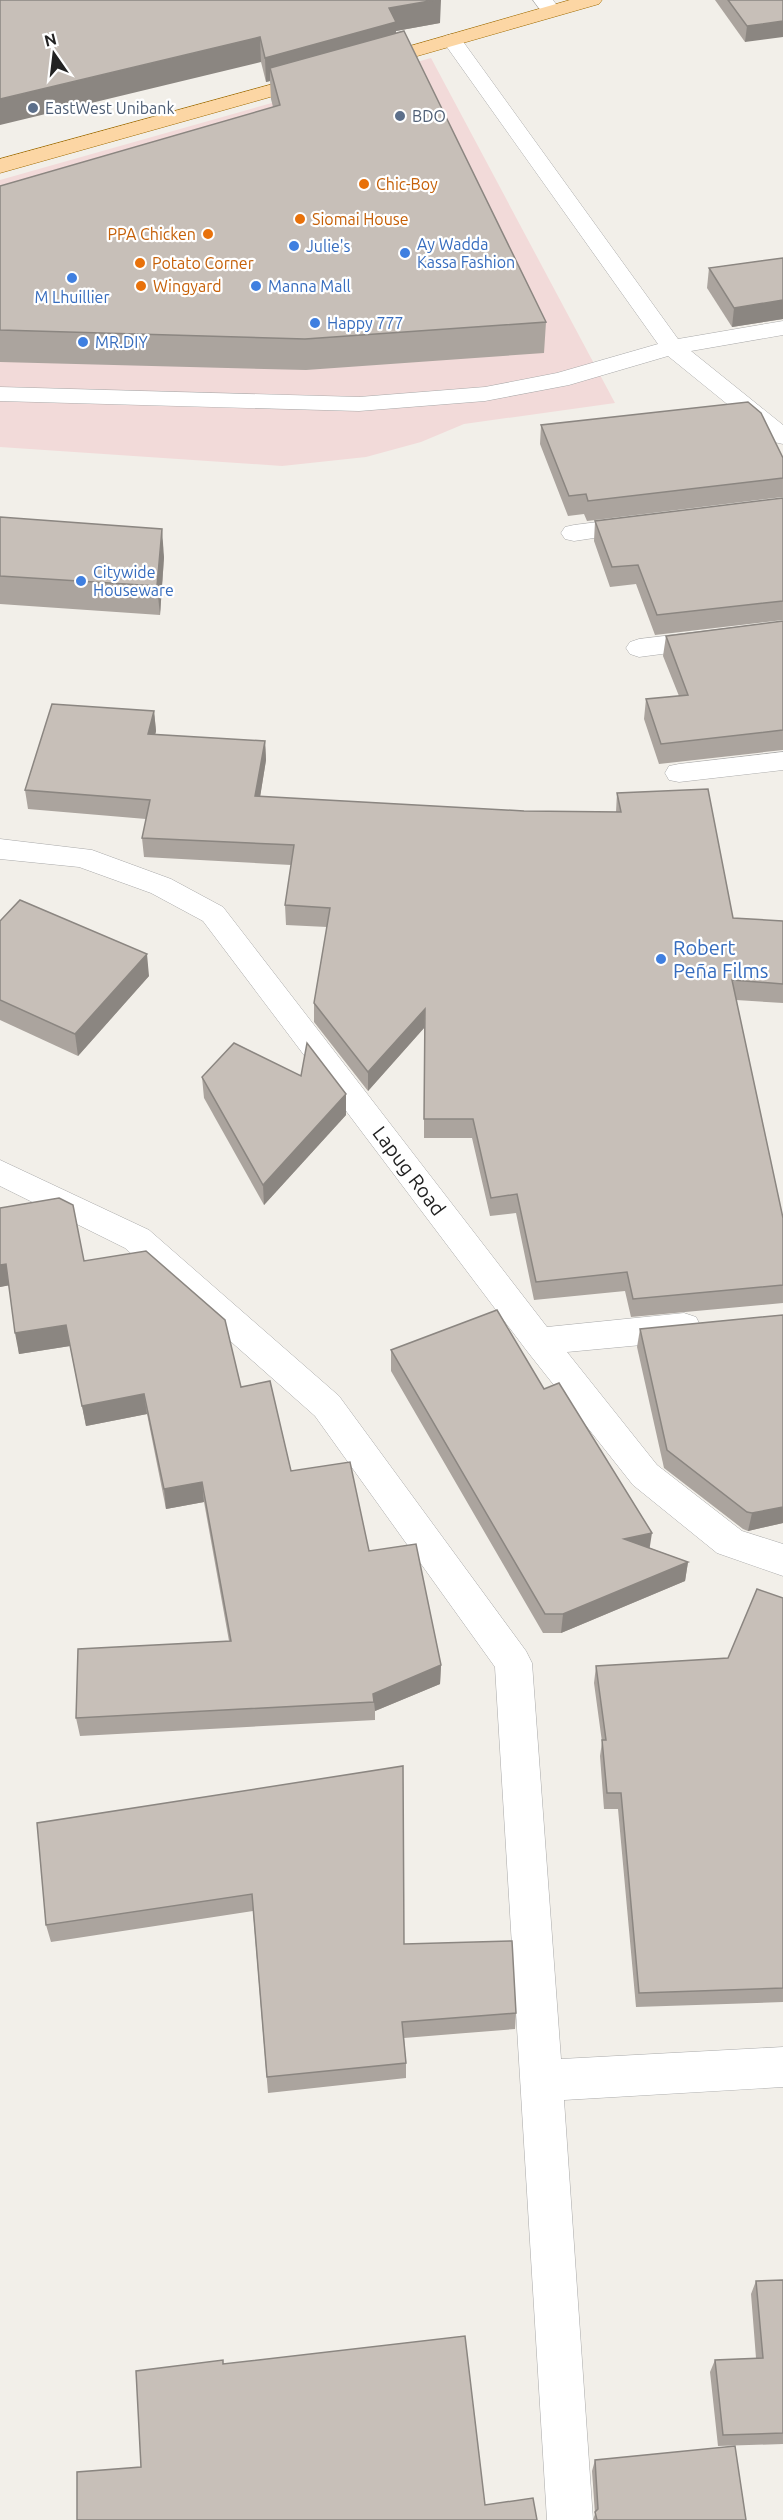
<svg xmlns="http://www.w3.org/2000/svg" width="783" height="2520" viewBox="0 0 783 2520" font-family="Ubuntu,sans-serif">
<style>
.commercial{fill:#f2dad9}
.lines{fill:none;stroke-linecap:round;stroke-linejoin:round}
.minor-casing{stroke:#a9a9a9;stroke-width:1}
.major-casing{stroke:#a06b00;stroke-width:1}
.minor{fill:#fff;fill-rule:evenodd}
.major{fill:#fcd6a4;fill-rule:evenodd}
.wall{fill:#aba49e}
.shaded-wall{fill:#8b8681}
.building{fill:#c7bfb8;stroke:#8b8681;stroke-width:1.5}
.service-dot{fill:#5c6f8a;stroke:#fff;stroke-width:2}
.food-dot{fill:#e8710a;stroke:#fff;stroke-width:2}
.shop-dot{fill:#3f7fe0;stroke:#fff;stroke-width:2}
.labels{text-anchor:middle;stroke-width:4.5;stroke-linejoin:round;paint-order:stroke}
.far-service-label{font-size:16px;fill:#4e5e75;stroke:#fff;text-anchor:start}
.far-food-label{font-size:16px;fill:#c56008;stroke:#fff;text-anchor:start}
.far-shop-label{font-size:16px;fill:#366cbe;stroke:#fff;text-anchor:start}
.shop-label{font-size:20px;fill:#366cbe;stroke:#fff;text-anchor:start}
.street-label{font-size:20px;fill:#222;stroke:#fff}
</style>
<rect width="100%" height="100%" fill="#f2efe9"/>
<!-- commercial -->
<polygon class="commercial" points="431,58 615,403 464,424 421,442 366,457 282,466 0,447 0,180"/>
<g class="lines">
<defs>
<g id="minor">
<polygon points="533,0 553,0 561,11 558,15 544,15"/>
<polygon points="452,34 459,36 678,339 783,321 783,335 691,351 783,425 783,444 774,442 668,356 569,385 485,401 359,411 0,401 0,387 359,397 485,387 557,373 658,344 442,40 445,36"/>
<polygon points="638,517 647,520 651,525 647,530 574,541 565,539 561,533 565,527 574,525"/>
<polygon points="783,622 783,638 639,657 630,654 626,648 630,642 639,639"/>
<polygon points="783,752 783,770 679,782 669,780 665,773 669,766 679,764"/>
<polygon points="0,839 92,850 171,879 223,907 547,1327 684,1313 696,1317 701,1327 696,1337 684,1341 567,1352 657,1465 742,1531 783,1544 783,1576 717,1553 633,1485 527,1351 203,921 151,893 79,867 0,859"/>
<polygon points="0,1160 149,1230 339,1396 526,1651 532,1663 561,2059 783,2047 783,2087 564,2100 593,2520 547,2520 495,1667 315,1416 125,1248 0,1186"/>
</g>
<g id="major">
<polygon points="570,0 602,0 599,4 379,67 372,69 365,67 362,63 365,59"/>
<polygon points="313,73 320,75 323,79 320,83 0,173 0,159"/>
</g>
</defs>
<!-- minor casing -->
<use href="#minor" class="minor-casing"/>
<!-- major casing -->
<use href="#major" class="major-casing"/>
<!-- minor -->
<use href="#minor" class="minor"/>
<!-- major -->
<use href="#major" class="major"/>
</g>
<!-- wall -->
<g class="wall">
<polygon points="0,0 440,23 396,31 396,33 546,322 544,353 306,370 0,362 0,186 273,107 271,99 270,81 266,82 261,62"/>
<polygon points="715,0 783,0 745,42"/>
<polygon points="783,258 783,319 732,327 707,288 709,268"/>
<polygon points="541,425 783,458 783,497 587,521 584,514 568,516 540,444"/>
<polygon points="783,498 783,620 655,635 636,584 610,587 594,541 595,521"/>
<polygon points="0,517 164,557 160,615 0,604"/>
<polygon points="783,621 783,750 659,764 644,719 646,699 679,696 663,656 666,636"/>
<polygon points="154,711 156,731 155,735 265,741 266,760 260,797 524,811 616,812 617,793 733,918 783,921 783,1003 736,1000 783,1218 783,1303 631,1317 625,1291 534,1300 516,1213 490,1216 472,1138 424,1138 424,1028 368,1091 314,1022 314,1003 327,927 286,925 285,905 291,865 144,857 142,838 146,819 28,809 25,790"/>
<polygon points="0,921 149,976 78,1056 0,1020"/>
<polygon points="301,1076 346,1094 346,1115 264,1205 204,1098 202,1077"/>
<polygon points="0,1208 84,1261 241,1387 291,1471 369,1551 441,1665 440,1684 375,1711 375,1720 80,1736 76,1718 229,1641 204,1502 166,1509 147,1414 86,1426 70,1346 19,1354 9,1285 0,1287"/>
<polygon points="783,1315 783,1523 748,1531 743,1529 664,1468 637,1347 640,1329"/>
<polygon points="391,1350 650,1548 688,1562 685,1581 561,1633 543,1633 391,1371"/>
<polygon points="783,1598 783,2002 636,2007 618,1809 604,1809 600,1756 602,1742 594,1683 596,1666 728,1658"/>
<polygon points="37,1823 404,1944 516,2013 515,2029 404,2038 406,2063 406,2078 268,2093 253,1911 51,1942 46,1925"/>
<polygon points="783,2280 783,2444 718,2446 710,2372 715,2360 756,2358 751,2294 756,2281"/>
<polygon points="595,2460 746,2520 593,2520 595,2514 592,2471"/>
</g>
<!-- shaded-wall -->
<g class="shaded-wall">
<polygon points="435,0 441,0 440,23 396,31 396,46 270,68 270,81 266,82 265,58 389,8"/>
<polygon points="783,21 783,37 745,42 747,26"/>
<polygon points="260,37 261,62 0,125 0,99"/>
<polygon points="783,300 783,319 732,327 734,308"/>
<polygon points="162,529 164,557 160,615 157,586"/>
<polygon points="154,711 156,731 150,754 148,734"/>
<polygon points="265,741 266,760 257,816 255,796"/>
<polygon points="147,954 149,976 78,1056 75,1034"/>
<polygon points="425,1009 424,1028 368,1091 368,1072"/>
<polygon points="346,1094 346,1115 264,1205 263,1185"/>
<polygon points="6,1264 11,1285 0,1287 0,1265"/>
<polygon points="66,1325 70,1346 19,1354 15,1333"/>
<polygon points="144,1394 147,1414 86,1426 82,1406"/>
<polygon points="202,1482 204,1502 166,1509 164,1489"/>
<polygon points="783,1507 783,1523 748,1531 752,1513"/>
<polygon points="652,1533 649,1552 624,1539"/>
<polygon points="688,1562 685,1581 561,1633 563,1614"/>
<polygon points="441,1665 440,1684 375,1711 374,1702 373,1694"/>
</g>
<!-- building -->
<g class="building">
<polygon points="0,0 435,0 389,8 396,22 265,58 260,37 0,99"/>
<polygon points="728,0 783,0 783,21 747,26"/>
<polygon points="404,31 546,322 305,339 0,330 0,186 280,105 270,68"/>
<polygon points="783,258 783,300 734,308 709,268"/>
<polygon points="748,402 761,413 783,458 783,478 588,501 586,494 569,496 541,425"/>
<polygon points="783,498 783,601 657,615 638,565 612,567 595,521"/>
<polygon points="0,517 162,529 157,586 0,576"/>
<polygon points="783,621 783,730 661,744 646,699 688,695 666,636"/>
<polygon points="52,704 154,711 148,734 265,741 255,796 524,811 621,812 617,793 708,789 733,918 783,921 783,984 732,980 783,1218 783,1285 633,1299 627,1272 536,1282 517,1194 491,1198 473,1119 424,1119 425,1009 368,1072 314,1003 330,908 285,905 294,845 142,838 150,800 25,790"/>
<polygon points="20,900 147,954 75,1034 0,1000 0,921"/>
<polygon points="234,1043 301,1076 307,1043 346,1094 263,1185 202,1077"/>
<polygon points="59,1198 73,1205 84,1261 146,1251 225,1320 241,1387 270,1381 291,1471 350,1462 369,1551 416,1544 441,1665 373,1694 374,1702 76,1718 78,1649 231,1641 202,1482 164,1489 144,1394 82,1406 66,1325 15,1333 6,1264 0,1265 0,1208"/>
<polygon points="497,1310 544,1389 559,1383 652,1533 624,1539 688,1562 563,1614 545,1614 391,1350"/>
<polygon points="783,1315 783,1507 752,1513 747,1512 667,1450 640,1329"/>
<polygon points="757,1589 783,1598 783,1988 639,1993 621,1793 607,1793 602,1740 606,1740 596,1666 728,1658"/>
<polygon points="403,1766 404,1944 512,1941 516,2013 402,2022 406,2063 267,2077 252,1894 46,1925 37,1823"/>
<polygon points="783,2280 783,2433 723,2435 715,2360 763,2358 756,2281"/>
<polygon points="465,2336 485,2505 533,2498 537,2520 77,2520 77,2472 141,2467 136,2371 223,2360 223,2364"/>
<polygon points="735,2446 746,2520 597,2520 595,2512 598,2509 595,2460"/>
</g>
<!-- markers -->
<g class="service-dot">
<circle cx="33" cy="108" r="6"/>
<circle cx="400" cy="116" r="6"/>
</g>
<g class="food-dot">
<circle cx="364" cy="184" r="6"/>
<circle cx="300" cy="219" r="6"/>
<circle cx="208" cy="234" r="6"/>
<circle cx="140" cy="263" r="6"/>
<circle cx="141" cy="286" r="6"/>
</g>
<g class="shop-dot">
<circle cx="294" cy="246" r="6"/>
<circle cx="405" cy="253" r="6"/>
<circle cx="72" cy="278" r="6"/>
<circle cx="256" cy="286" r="6"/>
<circle cx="315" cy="323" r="6"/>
<circle cx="83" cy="342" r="6"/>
<circle cx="81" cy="581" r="6"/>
<circle cx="661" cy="959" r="6"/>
</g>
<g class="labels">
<!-- far-service labels -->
<g class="far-service-label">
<text x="45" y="114">EastWest Unibank</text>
<text x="412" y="122">BDO</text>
</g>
<!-- far-food labels -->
<g class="far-food-label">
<text x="376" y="190">Chic-Boy</text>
<text x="312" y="225">Siomai House</text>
<text x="196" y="240" text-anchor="end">PPA Chicken</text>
<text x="152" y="269">Potato Corner</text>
<text x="153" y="292">Wingyard</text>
</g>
<!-- far-shop labels -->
<g class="far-shop-label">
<text x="417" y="250">Ay Wadda<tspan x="417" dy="18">Kassa Fashion</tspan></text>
<text x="306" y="252">Julie's</text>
<text x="268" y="292">Manna Mall</text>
<text x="72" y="303" text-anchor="middle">M Lhuillier</text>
<text x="327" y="329">Happy 777</text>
<text x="95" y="348">MR.DIY</text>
<text x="93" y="578">Citywide<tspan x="93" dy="18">Houseware</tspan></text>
</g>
<!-- shop labels -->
<g class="shop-label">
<text x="673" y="955">Robert<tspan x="673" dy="23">Peña Films</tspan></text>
</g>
<!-- street labels -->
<g class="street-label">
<text transform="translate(409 1171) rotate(53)" y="7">Lapug Road</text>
</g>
</g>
<!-- north arrow -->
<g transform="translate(54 54) rotate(346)" stroke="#ffffff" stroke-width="4.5" paint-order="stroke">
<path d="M0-4.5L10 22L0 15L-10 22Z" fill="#222222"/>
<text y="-9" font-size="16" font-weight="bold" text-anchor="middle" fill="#222222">N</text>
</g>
</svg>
